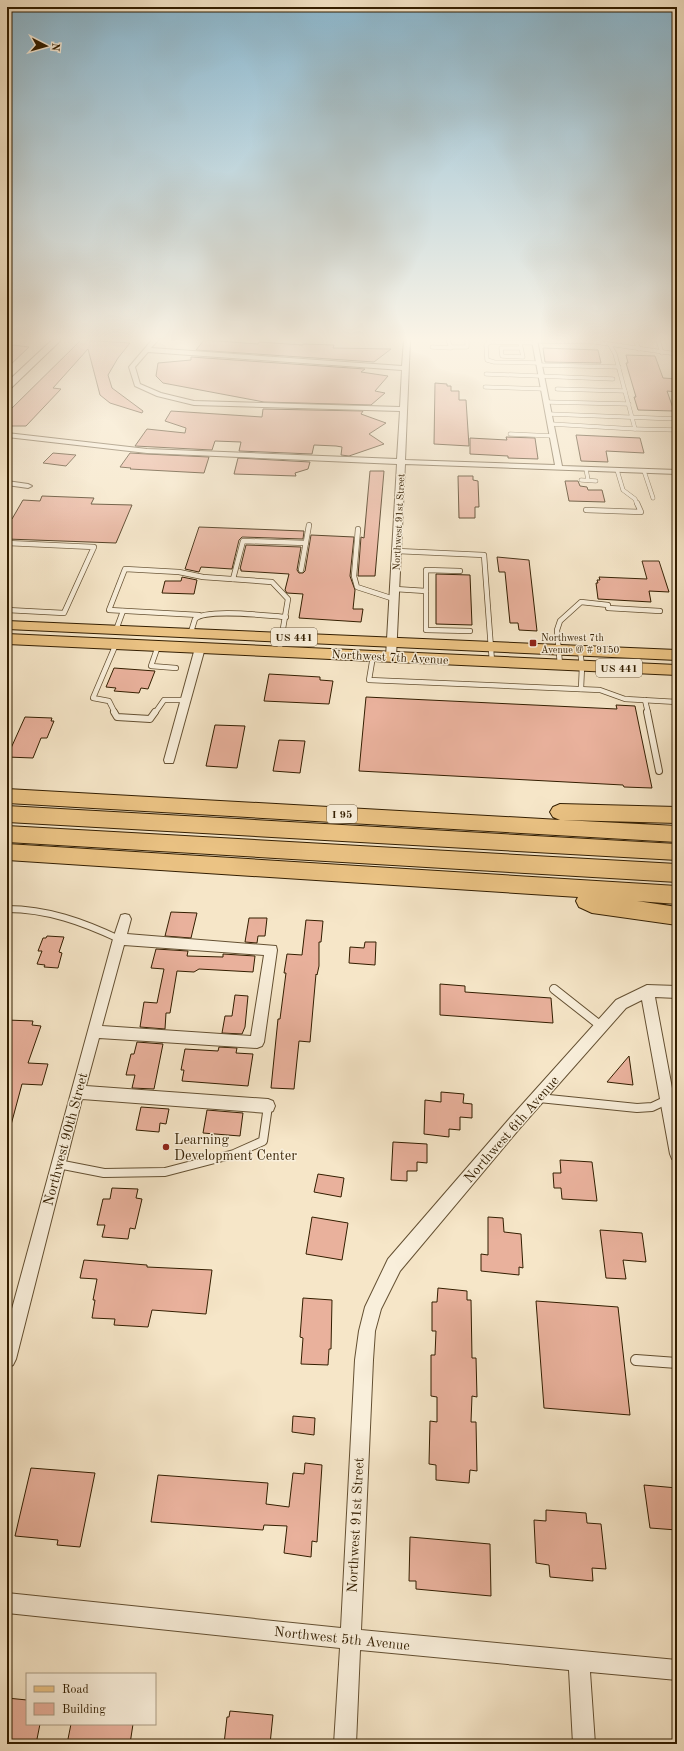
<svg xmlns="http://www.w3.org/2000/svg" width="684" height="1751" viewBox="0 0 684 1751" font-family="'Old Standard TT',serif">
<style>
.building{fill:#e9b19c;stroke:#331e00}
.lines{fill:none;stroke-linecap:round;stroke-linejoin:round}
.lane-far4-casing{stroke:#645032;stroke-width:4.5}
.lane-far3-casing{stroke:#645032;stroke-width:6}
.lane-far2-casing{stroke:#645032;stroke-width:8}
.lane-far1-casing{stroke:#645032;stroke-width:10}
.lane-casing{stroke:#645032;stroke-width:12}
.street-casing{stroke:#645032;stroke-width:2}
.secondary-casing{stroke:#331e00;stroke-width:2}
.primary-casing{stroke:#331e00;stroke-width:2}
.highway-casing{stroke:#331e00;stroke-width:2}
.lane-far4{stroke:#f9efdb;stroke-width:3.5}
.lane-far3{stroke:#f9efdb;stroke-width:4.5}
.lane-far2{stroke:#f9efdb;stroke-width:6}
.lane-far1{stroke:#f9efdb;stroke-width:8}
.lane{stroke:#f9efdb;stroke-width:10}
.street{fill:#f9efdb;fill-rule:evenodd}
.secondary{fill:#f9efdb;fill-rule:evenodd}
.primary{fill:#ebc384;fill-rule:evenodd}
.highway{fill:#ebc384;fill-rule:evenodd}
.poi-dot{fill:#8f2418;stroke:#f9efdb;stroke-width:1.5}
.labels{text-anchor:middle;stroke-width:3;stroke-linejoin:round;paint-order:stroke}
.far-street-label{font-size:10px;fill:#331e00;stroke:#f9efdb}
.far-poi-label{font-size:10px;fill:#331e00;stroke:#f9efdb;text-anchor:start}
.shield{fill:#f9efdb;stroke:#6e5d42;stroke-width:1}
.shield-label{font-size:11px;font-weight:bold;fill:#331e00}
.street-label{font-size:12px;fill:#331e00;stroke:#f9efdb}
.near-street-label{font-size:14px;fill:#331e00;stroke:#f9efdb}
.near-poi-label{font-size:14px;fill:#331e00;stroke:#f9efdb;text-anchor:start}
</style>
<rect width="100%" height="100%" fill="#f6e6c8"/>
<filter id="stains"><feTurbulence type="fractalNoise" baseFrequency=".005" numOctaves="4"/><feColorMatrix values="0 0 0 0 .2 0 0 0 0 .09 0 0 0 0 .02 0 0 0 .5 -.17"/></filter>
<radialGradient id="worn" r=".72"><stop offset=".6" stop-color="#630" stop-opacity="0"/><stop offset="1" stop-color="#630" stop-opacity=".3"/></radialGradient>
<!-- building -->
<g class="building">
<polygon points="81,340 130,343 118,358 108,375 112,388 143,411 142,413 110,403 100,395 88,349 53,388 61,389 26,426 7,426 7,413"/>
<polygon points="204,340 258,344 259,342 303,345 303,344 334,345 333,348 391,349 374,362 196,350"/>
<polygon points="13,345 29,347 7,368 7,351"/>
<polygon points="543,348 598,350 601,363 545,362"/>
<polygon points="626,355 655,356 663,378 677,379 677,392 667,391 674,411 638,410 634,397 636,397 626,363 628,363"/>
<polygon points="191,357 365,369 361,372 388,376 375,391 385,393 371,405 264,402 163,383 156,376 158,363 191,360"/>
<polygon points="435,383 447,384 447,386 451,386 451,391 459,391 459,400 466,400 469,446 434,444"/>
<polygon points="263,409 363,411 361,414 386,423 369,434 384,444 349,456 341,455 342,447 336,446 314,445 312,454 239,451 241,442 215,441 212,450 135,446 147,429 185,433 186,428 165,421 171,411 262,417"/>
<polygon points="576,435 640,438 644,453 606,451 608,462 581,461"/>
<polygon points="506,437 535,438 538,459 508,458 508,456 470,454 470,438 507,440"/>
<polygon points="53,453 76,455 66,466 43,463"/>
<polygon points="130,453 147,454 209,457 204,473 130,469 131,468 120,467"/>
<polygon points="238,458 310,462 308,469 295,473 296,476 234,474"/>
<polygon points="370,471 384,471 375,576 358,576 361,537 364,538"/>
<polygon points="458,476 473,476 473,480 478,481 479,507 475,507 475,518 459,518"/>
<polygon points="565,481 578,481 580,486 587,487 588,490 602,490 605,502 569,501"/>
<polygon points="42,496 94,498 91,504 132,505 116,543 7,539 7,519 12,519 23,500 40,501"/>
<polygon points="199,527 304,531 303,539 242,537 239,540 232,569 201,567 199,572 185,569"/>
<polygon points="311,535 354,537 350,576 355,590 353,609 363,609 361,622 299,618 303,594 287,593 285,590 289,574 241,571 241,569 240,569 246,545 301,547 297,570 299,573 303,573 305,571"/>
<polygon points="497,557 529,560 537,631 519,630 518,623 510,623 505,572 499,572"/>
<polygon points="642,561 659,561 669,592 649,591 651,602 598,599 596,583 598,583 597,580 600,580 599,577 647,579"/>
<polygon points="436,574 470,575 472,625 436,624"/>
<polygon points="182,577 197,580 194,594 162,593 165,581 181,581"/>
<polygon points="114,668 155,671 148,689 141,688 139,693 114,691 116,688 106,687"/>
<polygon points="269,674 320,677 320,680 333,681 329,704 264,701"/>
<polygon points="366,697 617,709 616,705 635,706 652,788 624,787 623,785 359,771"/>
<polygon points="25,717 52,718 51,721 54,721 47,738 41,738 33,758 7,757"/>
<polygon points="215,725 245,726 237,768 206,766"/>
<polygon points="279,740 305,741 300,773 273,771"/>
<polygon points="171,912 197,913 191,938 165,936"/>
<polygon points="249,918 267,918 265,936 258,936 257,943 245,942"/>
<polygon points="306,920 323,921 321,942 319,942 319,966 317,975 316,974 310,1042 299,1041 294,1089 271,1088 278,1019 280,1019 286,973 284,973 287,954 302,955"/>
<polygon points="47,936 64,937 59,952 62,953 58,968 44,967 45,965 37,964 42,951 38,951 43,938 46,938"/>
<polygon points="365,942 376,942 375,965 349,963 350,947 364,948"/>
<polygon points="156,949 188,951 187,956 223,957 223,954 255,956 253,972 199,969 194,972 177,971 170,1013 166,1013 165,1029 140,1027 144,1002 157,1003 164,969 151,968"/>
<polygon points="440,984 465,986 465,992 551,998 553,1023 440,1015"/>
<polygon points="235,995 248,996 245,1027 242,1034 222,1033 225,1016 232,1016"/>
<polygon points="7,1020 33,1021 32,1025 41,1026 28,1063 48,1064 42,1085 22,1084 11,1125 7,1125"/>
<polygon points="137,1042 163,1044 154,1089 132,1088 135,1075 126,1075 131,1054 134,1054"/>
<polygon points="219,1047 237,1048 236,1053 253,1054 248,1086 182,1081 184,1070 181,1070 185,1049 218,1051"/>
<polygon points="629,1056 633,1085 607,1082"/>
<polygon points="441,1092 464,1094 463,1103 472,1104 472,1118 460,1117 460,1130 449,1129 449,1137 424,1134 425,1100 441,1102"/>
<polygon points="141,1107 169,1109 166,1124 160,1123 159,1132 136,1130"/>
<polygon points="207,1110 243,1113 240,1136 203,1133"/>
<polygon points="393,1142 427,1144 427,1163 417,1162 417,1171 407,1171 407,1181 391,1180"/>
<polygon points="560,1160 592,1162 597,1201 562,1199 561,1188 554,1188 553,1173 561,1173"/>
<polygon points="318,1174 344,1178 341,1197 314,1192"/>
<polygon points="112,1188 138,1189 136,1198 142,1199 135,1229 130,1228 128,1239 102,1237 105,1225 97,1225 103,1199 110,1199"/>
<polygon points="312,1217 348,1223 342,1260 306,1254"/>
<polygon points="488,1217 503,1218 504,1232 521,1234 523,1268 519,1267 519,1275 481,1271 481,1254 488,1255"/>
<polygon points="600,1230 642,1233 646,1262 623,1260 626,1279 606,1278"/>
<polygon points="84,1260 147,1265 147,1267 212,1270 206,1314 152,1310 148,1327 114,1325 115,1319 92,1318 95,1300 93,1300 97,1279 80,1278"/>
<polygon points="438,1288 467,1291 467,1300 471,1300 472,1358 476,1358 477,1397 472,1396 471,1422 476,1422 477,1471 470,1470 469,1483 436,1480 436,1465 429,1464 430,1421 437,1422 437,1397 431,1396 431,1355 435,1355 436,1331 432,1331 432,1302 437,1302"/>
<polygon points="303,1298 332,1300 331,1349 329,1349 328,1365 301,1364 303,1338 300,1337"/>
<polygon points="536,1301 618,1307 630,1415 544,1408"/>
<polygon points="293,1416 315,1418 314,1435 292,1432"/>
<polygon points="305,1463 322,1465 317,1542 312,1541 311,1557 284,1553 287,1526 264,1525 263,1530 151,1522 158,1475 268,1483 266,1504 289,1507 293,1473 304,1474"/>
<polygon points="31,1468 95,1473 80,1547 57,1545 58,1540 15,1536"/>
<polygon points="644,1485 677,1488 677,1530 650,1528"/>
<polygon points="546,1510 586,1513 587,1523 601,1524 606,1569 592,1568 593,1581 550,1577 549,1565 536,1563 534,1520 546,1521"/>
<polygon points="410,1537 490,1544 491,1596 416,1589 416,1581 409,1581"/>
<polygon points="7,1698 27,1700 27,1724 40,1724 36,1744 7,1744"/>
<polygon points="230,1711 273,1715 270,1744 224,1744 227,1717 229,1717"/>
<polygon points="71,1724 133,1724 130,1744 67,1744"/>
</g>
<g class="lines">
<defs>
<g id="lane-far4">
<polyline points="488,340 490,342 535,343"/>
<polyline points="635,340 639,349"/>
<polyline points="658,340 662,353"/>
<polyline points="535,341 595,342 677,354"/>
<polyline points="490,342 486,345 487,360 494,362 539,363"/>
<polyline points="520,343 523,357 502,356 501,348 521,348"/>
<polyline points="432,347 451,348 448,340"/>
<polyline points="451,347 467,347 467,340"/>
<polyline points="539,365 619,367"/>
<polyline points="486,374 613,379"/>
<polyline points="485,387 544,389"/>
<polyline points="557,389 625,391"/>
<polyline points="547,402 629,404"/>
<polyline points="549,414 677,419"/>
<polyline points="551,424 635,429 615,354 610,345"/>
<polyline points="635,429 677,430"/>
<polyline points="510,434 553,436"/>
<polyline points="586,469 588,480"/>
<polyline points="617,470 623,490 635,499 637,504"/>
<polyline points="644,471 653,498"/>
<polyline points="581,480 596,481"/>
</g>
<g id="lane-far3">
<polyline points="586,510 641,512 637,503"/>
<polyline points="358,529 354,576 357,587 394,599"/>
<polyline points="7,543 94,547 64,613 7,610"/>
<polyline points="397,551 484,555 492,662"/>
<polyline points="301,570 309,525"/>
<polyline points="460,571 426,570 426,630 470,631"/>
<polyline points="233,579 243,541 306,543"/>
<polyline points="395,589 426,591"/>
<polyline points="199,615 109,610 125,569 179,572 203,577 272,582 288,599 279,652"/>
<polyline points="116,630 123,611"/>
<path d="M191,632L195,619C206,608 269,616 286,617"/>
<polyline points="158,646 151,666 176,668"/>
<polyline points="580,650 582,666 581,689"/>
<polyline points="373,656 369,680 600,690 625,699 677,702"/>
<polyline points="560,665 557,630 560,621 581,602 608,605 608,608 660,611"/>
<polyline points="645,700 648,713"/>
<polyline points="115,713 109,701 93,698 116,644"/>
<polyline points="155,713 164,700 185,700"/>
</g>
<g id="lane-far2">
<polyline points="114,712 117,717 150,719 155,712"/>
<polyline points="647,712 659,771"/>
<path d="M7,909C47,909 83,922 119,939"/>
</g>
<g id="lane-far1">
<polyline points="554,989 601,1026"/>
<polyline points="539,1098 637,1108 652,1107 667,1100"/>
<polyline points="58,1164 104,1173 165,1172 234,1154 263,1141 268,1106"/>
</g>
<polyline id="lane" points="636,1360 677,1363"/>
<g id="street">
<path d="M152,340H158L151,348L402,366L404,340H410L405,460L555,465L532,341L537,340L562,466L677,470V474L405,464L396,657L391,660L386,657L397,464L147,453L7,437V433L147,449L397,459L400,411L194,405L157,396L135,386L129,367ZM148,352L402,370L400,407L194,401L161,393L140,384L135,367Z"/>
<polygon points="7,481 28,484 32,486 28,488 7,485"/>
<polygon points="200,645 205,648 174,760 173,763 165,763 164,760 195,648"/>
<path d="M125,914L129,915L131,919L127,934L276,946L277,950L264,1042L262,1046L257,1048L99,1038L86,1086L268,1099L273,1101L275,1106L273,1111L268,1113L82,1099L16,1359L13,1365L7,1368V1327L113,939L121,915ZM124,945L264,955L251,1036L102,1026Z"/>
<polygon points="647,985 677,986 677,998 655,997 677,1115 677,1161 672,1159 670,1154 642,1000 626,1008 520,1128 400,1271 381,1309 375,1331 373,1360 361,1630 677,1660 677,1680 590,1672 595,1744 573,1744 569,1670 360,1650 356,1744 334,1744 340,1648 7,1613 7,1593 341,1628 355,1360 359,1331 365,1307 388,1259 510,1118 616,1000"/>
</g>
<polygon id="secondary" points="52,340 61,340 10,389 7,390 7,382"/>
<g id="primary">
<polygon points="7,621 677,650 677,660 7,629"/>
<polygon points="7,634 677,665 677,675 7,644"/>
</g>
<g id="highway">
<polygon points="7,789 560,820 553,817 550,812 553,807 560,804 677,807 677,823 563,820 677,826 677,842 7,803"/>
<polygon points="7,806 677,844 677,860 7,822"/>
<polygon points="7,826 677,864 677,882 7,842"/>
<polygon points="7,844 677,886 677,904 637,901 677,907 677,925 592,913 579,907 576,901 578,897 7,860"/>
</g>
</defs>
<!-- lane-far4 casing -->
<use href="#lane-far4" class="lane-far4-casing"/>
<!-- lane-far3 casing -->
<use href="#lane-far3" class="lane-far3-casing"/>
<!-- lane-far2 casing -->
<use href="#lane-far2" class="lane-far2-casing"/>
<!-- lane-far1 casing -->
<use href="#lane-far1" class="lane-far1-casing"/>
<!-- lane casing -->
<use href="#lane" class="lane-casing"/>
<!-- street casing -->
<use href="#street" class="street-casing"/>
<!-- secondary casing -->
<use href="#secondary" class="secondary-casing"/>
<!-- primary casing -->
<use href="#primary" class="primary-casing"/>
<!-- highway casing -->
<use href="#highway" class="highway-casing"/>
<!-- lane-far4 -->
<use href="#lane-far4" class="lane-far4"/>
<!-- lane-far3 -->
<use href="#lane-far3" class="lane-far3"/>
<!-- lane-far2 -->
<use href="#lane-far2" class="lane-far2"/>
<!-- lane-far1 -->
<use href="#lane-far1" class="lane-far1"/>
<!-- lane -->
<use href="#lane" class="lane"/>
<!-- street -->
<use href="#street" class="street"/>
<!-- secondary -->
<use href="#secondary" class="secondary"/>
<!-- primary -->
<use href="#primary" class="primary"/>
<!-- highway -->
<use href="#highway" class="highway"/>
</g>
<!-- sky -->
<linearGradient id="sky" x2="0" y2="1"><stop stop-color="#8ab9d2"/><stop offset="0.58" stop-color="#fbf4e6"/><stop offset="1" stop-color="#fbf4e6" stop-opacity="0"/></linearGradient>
<rect width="684" height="585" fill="url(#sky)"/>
<!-- markers -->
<g class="poi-dot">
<rect x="529" y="639" width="8" height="8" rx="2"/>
<circle cx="166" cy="1147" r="4"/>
</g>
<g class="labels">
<!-- far-street labels -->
<g class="far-street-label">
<text transform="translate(398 522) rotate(-87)" y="4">Northwest 91st Street</text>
</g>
<!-- far-poi labels -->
<g class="far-poi-label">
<text x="541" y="641">Northwest 7th<tspan x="541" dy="12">Avenue @ # 9150</tspan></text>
</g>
<!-- shield labels -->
<g class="shield">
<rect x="271" y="628" width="46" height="18" rx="3"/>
<rect x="596" y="659" width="46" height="18" rx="3"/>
<rect x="327" y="805" width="30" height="18" rx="3"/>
</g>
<g class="shield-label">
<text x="294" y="641">US 441</text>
<text x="619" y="672">US 441</text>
<text x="342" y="818">I 95</text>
</g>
<!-- street labels -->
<g class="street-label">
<text transform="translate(390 657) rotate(3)" y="4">Northwest 7th Avenue</text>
</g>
<!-- near-street labels -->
<g class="near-street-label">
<text transform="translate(511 1129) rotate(-49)" y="5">Northwest 6th Avenue</text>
<text transform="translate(65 1139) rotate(-75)" y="5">Northwest 90th Street</text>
<text transform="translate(355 1525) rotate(-87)" y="5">Northwest 91st Street</text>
<text transform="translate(342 1638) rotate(6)" y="5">Northwest 5th Avenue</text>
</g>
<!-- near-poi labels -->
<g class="near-poi-label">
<text x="174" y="1144">Learning<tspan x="174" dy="16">Development Center</tspan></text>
</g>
</g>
<!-- margin -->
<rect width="684" height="1751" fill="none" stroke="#f6e6c8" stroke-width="24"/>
<rect x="8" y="8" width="668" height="1735" fill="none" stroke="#331e00" stroke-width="2"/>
<rect x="12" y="12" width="660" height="1727" fill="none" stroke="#331e00"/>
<!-- legend -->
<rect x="26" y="1673" width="130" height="52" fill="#f9efdb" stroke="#aa9b83"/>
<rect x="34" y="1686" width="20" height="6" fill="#ebc384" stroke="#aa9b83"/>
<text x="62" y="1693" font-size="12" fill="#331e00">Road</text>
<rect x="34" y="1703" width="20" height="12" fill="#e9b19c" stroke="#aa9b83"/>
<text x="62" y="1713" font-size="12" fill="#331e00">Building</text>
<!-- north arrow -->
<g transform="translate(46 46) rotate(96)" stroke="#f9efdb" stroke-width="3" paint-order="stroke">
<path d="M0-3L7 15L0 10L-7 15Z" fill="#331e00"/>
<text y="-6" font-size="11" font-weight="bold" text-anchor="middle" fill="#331e00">N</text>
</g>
<rect width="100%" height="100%" filter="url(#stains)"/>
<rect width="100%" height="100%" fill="url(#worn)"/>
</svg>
